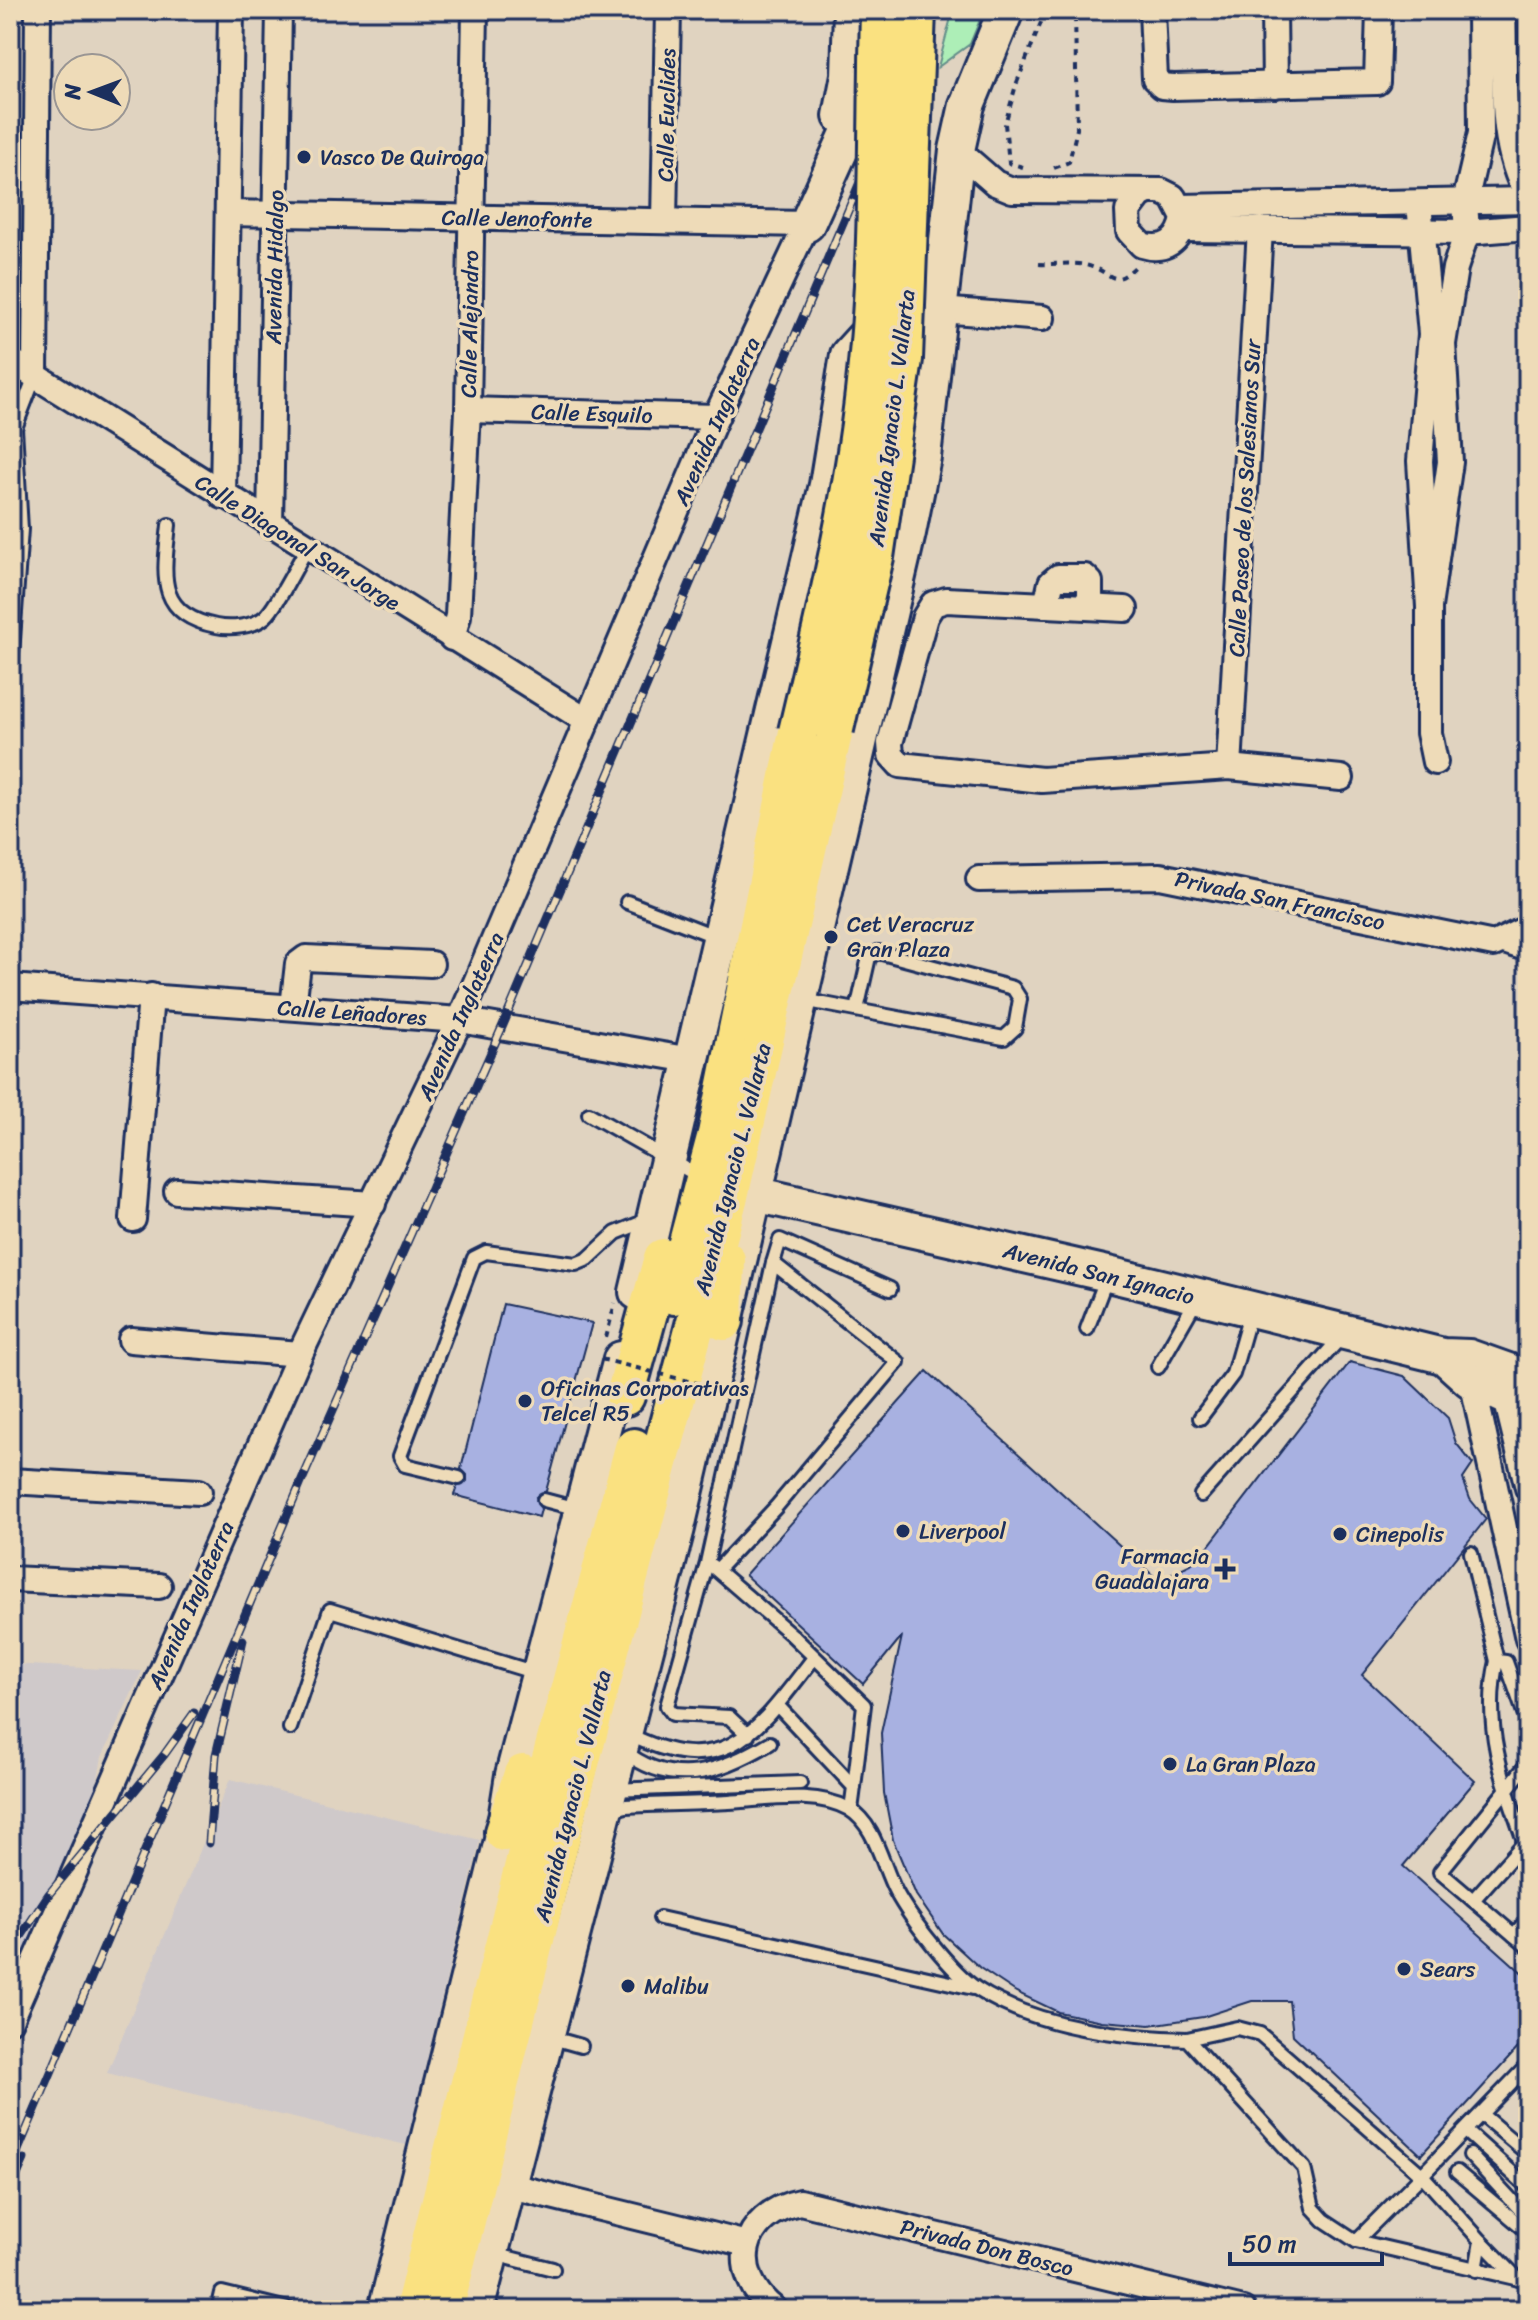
<svg xmlns="http://www.w3.org/2000/svg" width="1538" height="2320" viewBox="0 0 1538 2320" font-family="Sriracha,sans-serif">
<style>
.built{fill:#cfc9ca}
.green{fill:#adeeb7;stroke:#648e8a;stroke-width:2}
.building{fill:#a8b1e1;stroke:#1b2f5e;stroke-width:2}
.lines{fill:none;stroke-linecap:round;stroke-linejoin:round}
.lane-casing{stroke:#1b2f5e;stroke-width:18}
.street-casing{stroke:#1b2f5e;stroke-width:30}
.secondary-casing{stroke:#1b2f5e;stroke-width:40}
.primary-casing{stroke:#1b2f5e;stroke-width:44}
.path{stroke:#1b2f5e;stroke-width:4;stroke-dasharray:6 6;stroke-linecap:butt}
.lane{stroke:#eedbb8;stroke-width:12}
.street{stroke:#eedbb8;stroke-width:24}
.secondary{stroke:#eedbb8;stroke-width:34}
.primary{stroke:#fae180;stroke-width:38}
.rail-casing{stroke:#1b2f5e;stroke-width:9}
.rail{stroke:#eedbb8;stroke-width:6;stroke-dasharray:18;stroke-linecap:butt}
.primary-bridge-casing{stroke:#1b2f5e;stroke-width:44;stroke-linecap:butt}
.path-bridge{stroke:#1b2f5e;stroke-width:4;stroke-dasharray:6 6;stroke-linecap:butt}
.primary-bridge{stroke:#fae180;stroke-width:38}
.poi-dot{fill:#1b2f5e;stroke:#eedbb8;stroke-width:3}
.labels{text-anchor:middle;stroke-width:7;stroke-linejoin:round;paint-order:stroke}
.street-label{font-size:22px;fill:#1b2f5e;stroke:#eedbb8}
.poi-label{font-size:22px;fill:#1b2f5e;stroke:#eedbb8;text-anchor:start}
</style>
<rect width="100%" height="100%" fill="#e0d3c0"/>
<filter id="ink" filterUnits="userSpaceOnUse"><feTurbulence type="fractalNoise" baseFrequency=".0125" numOctaves="2"/><feDisplacementMap in="SourceGraphic" scale="16" xChannelSelector="R" yChannelSelector="G"/><feConvolveMatrix kernelMatrix="1 2 1 2 8 2 1 2 1" color-interpolation-filters="sRGB"/></filter>
<g filter="url(#ink)">
<!-- built -->
<g class="built">
<polygon points="10,1664 142,1671 102,1757 87,1835 10,2016"/>
<polygon points="230,1779 480,1840 406,2145 107,2073"/>
</g>
<!-- green -->
<polygon class="green" points="953,10 984,10 970,44 938,67"/>
<!-- building -->
<g class="building">
<polygon points="503,1304 592,1323 546,1491 536,1497 541,1509 539,1517 454,1495 457,1487 467,1481 467,1475 461,1469"/>
<polygon points="1350,1362 1404,1376 1448,1418 1456,1443 1473,1464 1463,1479 1470,1499 1486,1519 1362,1675 1475,1781 1403,1866 1528,1978 1528,2037 1421,2155 1293,2035 1289,2001 1252,2001 1203,2017 1150,2025 1102,2021 1058,2012 1016,1992 980,1968 943,1934 916,1895 893,1840 884,1793 881,1733 902,1636 863,1684 745,1575 927,1371 1158,1580 1191,1564 1207,1548"/>
</g>
<g class="lines">
<defs>
<g id="lane">
<path d="M169,525C164,574 155,614 216,626C230,629 253,627 265,617C276,608 298,563 307,548"/>
<polyline points="10,681 21,529 15,428 35,376"/>
<polyline points="627,902 717,937"/>
<polyline points="1497,945 1528,955"/>
<polyline points="803,1000 1004,1038 1015,1028 1020,999 1013,988 878,952 869,957 857,1010"/>
<polyline points="589,1114 702,1178"/>
<polyline points="773,1263 780,1240 890,1289"/>
<polyline points="1087,1329 1107,1277"/>
<polyline points="1158,1367 1198,1297"/>
<polyline points="1200,1418 1233,1374 1251,1311"/>
<polyline points="459,1478 405,1465 400,1456 474,1258 486,1252 576,1264 588,1259 616,1233 648,1220"/>
<polyline points="1201,1495 1342,1336"/>
<polyline points="544,1500 578,1509"/>
<polyline points="1471,1553 1497,1661"/>
<polyline points="712,1566 793,1636 864,1705 854,1787"/>
<polyline points="718,1569 776,1507 898,1362 773,1263 707,1563 667,1706 673,1714 729,1717 748,1735"/>
<polyline points="777,1705 854,1787 851,1810"/>
<path d="M1528,1724L1506,1662L1497,1661C1481,1727 1506,1790 1528,1852"/>
<polyline points="290,1728 330,1610 536,1673"/>
<path d="M628,1734C726,1783 757,1731 813,1659"/>
<path d="M624,1751C673,1790 721,1772 770,1743"/>
<polyline points="1528,1763 1440,1872 1528,1947"/>
<polyline points="611,1790 800,1783"/>
<path d="M608,1811L626,1806C661,1804 695,1804 729,1802C767,1800 815,1790 849,1809C876,1825 882,1866 896,1892C910,1918 952,1973 977,1989C1036,2027 1118,2037 1187,2039L1304,2168L1313,2208L1324,2220L1356,2241L1528,2281"/>
<polyline points="1473,1900 1525,1842 1528,1813"/>
<polyline points="660,1918 973,1988"/>
<polyline points="1514,1935 1528,1919"/>
<polyline points="549,2037 581,2046"/>
<polyline points="1187,2039 1237,2028 1260,2034 1422,2175 1528,2065"/>
<polyline points="1482,2115 1528,2154"/>
<polyline points="1467,2132 1528,2187"/>
<polyline points="1470,2155 1528,2218"/>
<polyline points="1457,2172 1528,2232"/>
<polyline points="1356,2241 1422,2175 1481,2241 1476,2270"/>
<polyline points="1481,2241 1518,2279"/>
<polyline points="494,2254 553,2269"/>
<polyline points="218,2310 222,2293 292,2310"/>
</g>
<g id="street">
<polyline points="1152,10 1155,79 1162,86 1173,87 1377,82 1379,10"/>
<polyline points="1274,10 1275,85"/>
<path d="M1503,10C1506,70 1497,143 1528,196"/>
<path d="M957,150L995,183L1012,190L1161,191L1173,197L1184,218C1180,241 1165,252 1142,245L1129,231L1128,211L1140,195L1148,191"/>
<polyline points="1419,203 1431,334 1420,461 1429,607 1429,733 1435,762"/>
<polyline points="1181,207 1528,200"/>
<polyline points="664,221 668,10"/>
<polyline points="1182,229 1467,232 1528,227"/>
<polyline points="940,310 1042,318"/>
<polyline points="10,360 587,721"/>
<polyline points="35,376 38,10"/>
<polyline points="468,410 716,417"/>
<polyline points="223,496 231,10"/>
<polyline points="270,525 279,10"/>
<polyline points="1046,605 1051,583 1058,577 1085,577 1090,582 1090,607"/>
<polyline points="1429,607 1450,462 1443,344 1455,268 1467,232 1465,202 1481,133 1480,10"/>
<polyline points="1125,609 946,600 933,604 925,617 890,743 891,755 900,765 1042,780 1229,767 1341,778"/>
<polyline points="452,638 458,616 468,410 475,10"/>
<polyline points="1229,767 1260,229"/>
<polyline points="979,879 1160,876 1494,944 1528,928"/>
<polyline points="10,987 460,1020 691,1060"/>
<polyline points="293,1007 298,964 306,958 431,964"/>
<polyline points="177,1191 373,1204"/>
<polyline points="133,1219 151,996"/>
<polyline points="131,1340 300,1354"/>
<polyline points="1470,1371 1528,1639"/>
<polyline points="1503,1386 1528,1488"/>
<polyline points="10,1481 199,1492"/>
<polyline points="10,1579 159,1586"/>
<polyline points="10,2020 300,1354 460,1020 716,417 807,224 228,213"/>
<polyline points="494,2182 747,2244"/>
<path d="M775,2310C727,2273 740,2214 800,2202L1243,2310"/>
</g>
<g id="secondary">
<polyline points="841,116 849,75 851,10"/>
<polyline points="807,224 879,65"/>
<polyline points="755,1194 1108,1274 1443,1356 1469,1357 1528,1378"/>
<polyline points="637,1292 827,485 848,355 868,333 888,329"/>
<polyline points="1449,1361 1470,1380 1528,1407"/>
<polyline points="386,2310 504,1832 513,1775 621,1359"/>
<polyline points="476,2310 677,1528 908,533 923,457 957,150 967,105 1006,10"/>
</g>
<g id="primary">
<polyline points="674,1295 717,1134 798,732"/>
<polyline points="724,1321 726,1260"/>
<polyline points="625,1396 663,1258"/>
<polyline points="504,1832 523,1774"/>
<polyline points="414,2310 539,1804 634,1448"/>
<polyline points="444,2310 551,1874 729,1196 834,729"/>
</g>
</defs>
<!-- lane casing -->
<use href="#lane" class="lane-casing"/>
<!-- street casing -->
<use href="#street" class="street-casing"/>
<!-- secondary casing -->
<use href="#secondary" class="secondary-casing"/>
<!-- primary casing -->
<use href="#primary" class="primary-casing"/>
<!-- path -->
<g class="path">
<polyline points="1023,167 1009,163 1005,124 1016,85 1046,10"/>
<polyline points="1054,168 1069,162 1077,129 1075,10"/>
<path d="M1039,264C1054,265 1078,261 1092,267C1114,274 1113,289 1137,265"/>
<polyline points="606,1338 615,1303"/>
</g>
<!-- lane -->
<use href="#lane" class="lane"/>
<!-- street -->
<use href="#street" class="street"/>
<!-- secondary -->
<use href="#secondary" class="secondary"/>
<!-- primary -->
<use href="#primary" class="primary"/>
<defs>
<g id="rail">
<polyline points="209,1843 216,1755 243,1640"/>
<polyline points="10,1953 49,1894 164,1755 194,1713"/>
<polyline points="10,2169 303,1478 503,1025 933,10"/>
<polyline points="10,2191 24,2159"/>
</g>
</defs>
<!-- rail casing -->
<use href="#rail" class="rail-casing"/>
<!-- rail -->
<use href="#rail" class="rail"/>
<defs>
<g id="primary-bridge">
<polyline points="834,729 874,557 903,359 916,10"/>
<path d="M798,732C826,614 855,495 867,374C880,254 877,131 880,10"/>
</g>
</defs>
<!-- primary-bridge casing -->
<use href="#primary-bridge" class="primary-bridge-casing"/>
<!-- path-bridge -->
<polyline class="path-bridge" points="601,1359 720,1389"/>
<!-- primary-bridge -->
<use href="#primary-bridge" class="primary-bridge"/>
</g>
</g>
<!-- markers -->
<g class="poi-dot">
<circle cx="304" cy="157" r="8"/>
<circle cx="831" cy="937" r="8"/>
<circle cx="525" cy="1401" r="8"/>
<circle cx="903" cy="1531" r="8"/>
<circle cx="1340" cy="1534" r="8"/>
<path d="M1221 1557h8v8h8v8h-8v8h-8v-8h-8v-8h8z"/>
<circle cx="1170" cy="1764" r="8"/>
<circle cx="1404" cy="1969" r="8"/>
<circle cx="628" cy="1986" r="8"/>
</g>
<g class="labels">
<!-- street labels -->
<g class="street-label">
<text transform="translate(666 115) rotate(-89)" y="8">Calle Euclides</text>
<text transform="translate(517 218) rotate(1)" y="8">Calle Jenofonte</text>
<text transform="translate(274 267) rotate(-89)" y="8">Avenida Hidalgo</text>
<text transform="translate(469 324) rotate(-89)" y="8">Calle Alejandro</text>
<text transform="translate(592 413) rotate(2)" y="8">Calle Esquilo</text>
<text transform="translate(891 418) rotate(-83)" y="8">Avenida Ignacio L. Vallarta</text>
<text transform="translate(716 421) rotate(-66)" y="8">Avenida Inglaterra</text>
<text transform="translate(1244 498) rotate(-87)" y="8">Calle Paseo de los Salesianos Sur</text>
<text transform="translate(298 542) rotate(32)" y="8">Calle Diagonal San Jorge</text>
<text transform="translate(1280 900) rotate(12)" y="8">Privada San Francisco</text>
<text transform="translate(352 1012) rotate(4)" y="8">Calle Leñadores</text>
<text transform="translate(460 1016) rotate(-66)" y="8">Avenida Inglaterra</text>
<text transform="translate(732 1169) rotate(-76)" y="8">Avenida Ignacio L. Vallarta</text>
<text transform="translate(1099 1273) rotate(14)" y="8">Avenida San Ignacio</text>
<text transform="translate(190 1605) rotate(-66)" y="8">Avenida Inglaterra</text>
<text transform="translate(572 1796) rotate(-76)" y="8">Avenida Ignacio L. Vallarta</text>
<text transform="translate(987 2247) rotate(14)" y="8">Privada Don Bosco</text>
</g>
<!-- poi labels -->
<g class="poi-label">
<text x="320" y="165">Vasco De Quiroga</text>
<text x="847" y="932">Cet Veracruz<tspan x="847" dy="25">Gran Plaza</tspan></text>
<text x="541" y="1396">Oficinas Corporativas<tspan x="541" dy="25">Telcel R5</tspan></text>
<text x="919" y="1539">Liverpool</text>
<text x="1356" y="1542">Cinepolis</text>
<text x="1209" y="1564" text-anchor="end">Farmacia<tspan x="1209" dy="25">Guadalajara</tspan></text>
<text x="1186" y="1772">La Gran Plaza</text>
<text x="1420" y="1977">Sears</text>
<text x="644" y="1994">Malibu</text>
</g>
</g>
<!-- margin -->
<rect width="1538" height="2320" fill="none" stroke="#eedbb8" stroke-width="40"/>
<rect x="20" y="20" width="1498" height="2280" fill="none" stroke="#1b2f5e" stroke-width="3" filter="url(#ink)"/>
<!-- north arrow -->
<g transform="translate(92 92) rotate(271)"><circle r="38" fill="#eedbb8" stroke="#9a9694" stroke-width="2"/>
<path d="M0-6L14 30L0 20L-14 30Z" fill="#1b2f5e"/>
<text y="-12" font-size="22" font-weight="bold" text-anchor="middle" fill="#1b2f5e">N</text>
</g>
<!-- scale -->
<path d="M1230 2252v12h152v-12" fill="none" stroke="#1b2f5e" stroke-width="4"/>
<text x="1242" y="2252" font-size="24" fill="#1b2f5e" stroke="#eedbb8" stroke-width="6" paint-order="stroke">50 m</text>
</svg>
